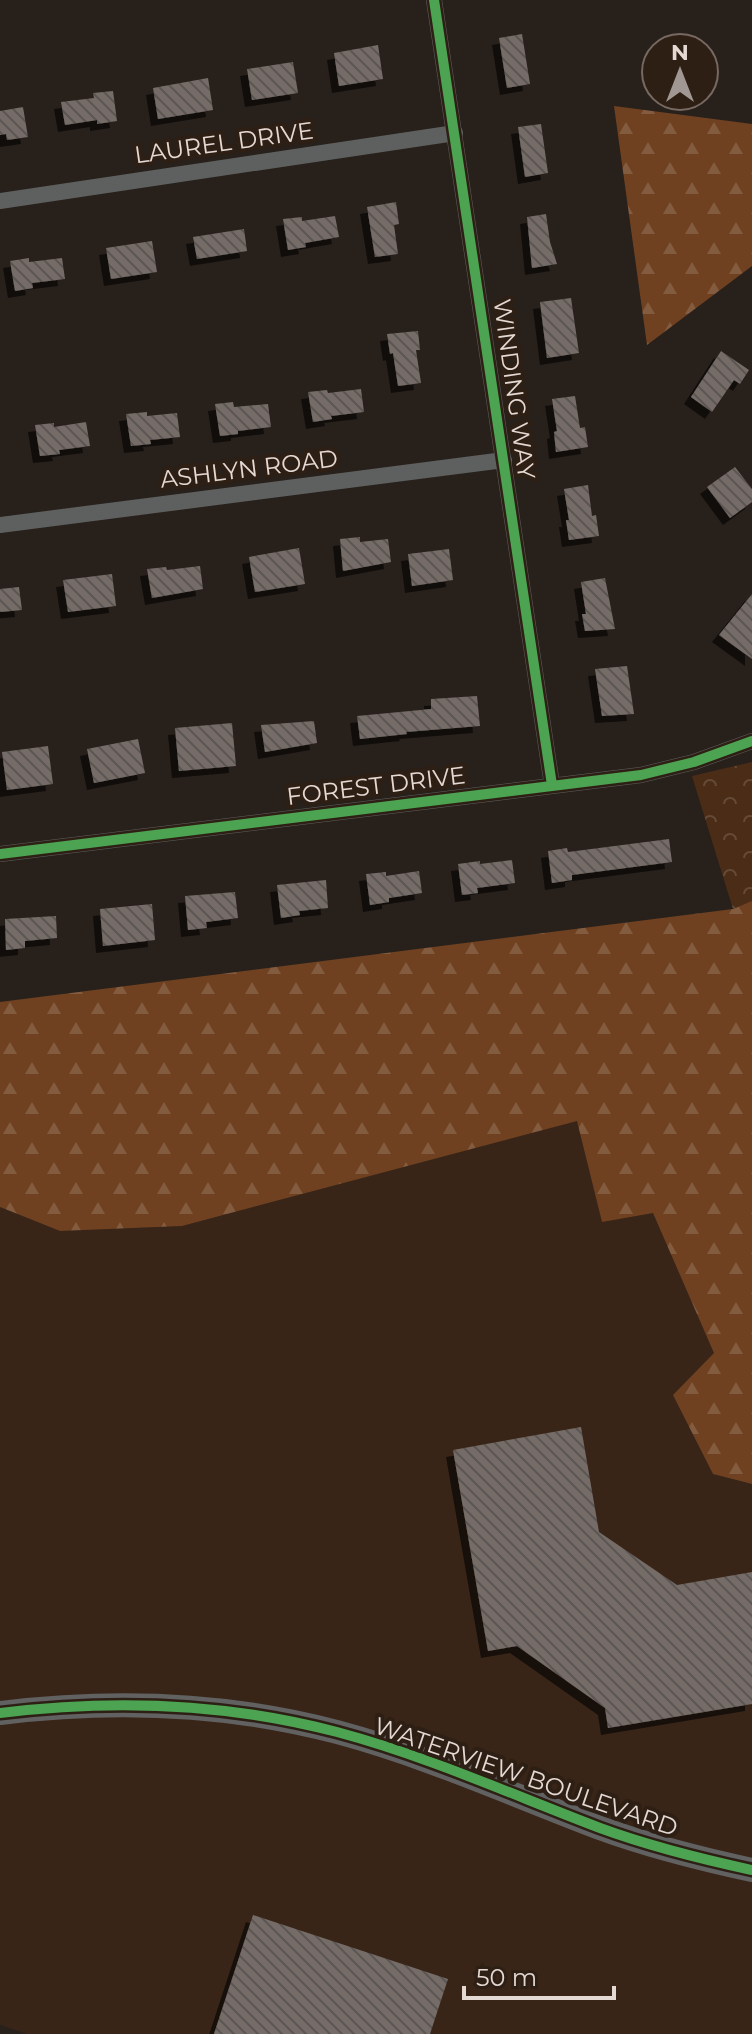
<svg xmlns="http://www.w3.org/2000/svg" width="752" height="2034" viewBox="0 0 752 2034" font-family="Montserrat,sans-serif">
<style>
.built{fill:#382518}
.forest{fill:url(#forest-firs)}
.park{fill:url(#park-crowns)}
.building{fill:url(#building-back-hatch);filter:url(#shadow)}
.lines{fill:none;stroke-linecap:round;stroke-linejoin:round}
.street{stroke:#5e6060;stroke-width:16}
.secondary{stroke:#616161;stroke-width:24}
.cycleway-casing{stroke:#2e1f15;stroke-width:15}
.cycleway{stroke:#4ca352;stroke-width:10}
.labels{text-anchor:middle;stroke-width:8;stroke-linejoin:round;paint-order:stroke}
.street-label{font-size:24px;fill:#e4d9d3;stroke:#2e1f15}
</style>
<defs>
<pattern id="forest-firs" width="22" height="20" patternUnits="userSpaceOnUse" patternTransform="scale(2)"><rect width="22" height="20" fill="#6f4120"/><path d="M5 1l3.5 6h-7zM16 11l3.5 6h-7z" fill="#835c40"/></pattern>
<pattern id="park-crowns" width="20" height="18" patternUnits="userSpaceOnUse" patternTransform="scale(2)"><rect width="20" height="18" fill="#4b2c16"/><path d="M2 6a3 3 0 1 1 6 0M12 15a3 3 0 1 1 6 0" fill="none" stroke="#654a37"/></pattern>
<pattern id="building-back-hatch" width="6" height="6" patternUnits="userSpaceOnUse" patternTransform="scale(2)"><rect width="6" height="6" fill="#746c67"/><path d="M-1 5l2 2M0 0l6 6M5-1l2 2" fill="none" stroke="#5c5653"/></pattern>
<filter id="shadow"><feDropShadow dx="-7" dy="7" stdDeviation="0" flood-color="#0009"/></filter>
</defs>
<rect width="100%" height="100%" fill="#28201b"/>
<!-- built -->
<polygon class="built" points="577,1120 602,1221 653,1213 715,1353 674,1395 713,1474 752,1484 752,2034 27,2034 0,2025 0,1207 60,1231 182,1226"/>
<!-- forest -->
<g class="forest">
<polygon points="614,106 752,124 752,266 647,345"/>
<polygon points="752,900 752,1484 713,1474 673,1395 714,1353 653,1213 602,1222 577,1121 182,1226 60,1231 0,1207 0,1002 733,909"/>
</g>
<!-- park -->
<polygon class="park" points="752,762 752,901 733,909 692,776"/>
<!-- building -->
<g class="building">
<polygon points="522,34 530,84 507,88 499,38"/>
<polygon points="378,45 383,79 339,86 334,53"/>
<polygon points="293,62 298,93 252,100 247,69"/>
<polygon points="208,78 213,110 158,119 153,88"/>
<polygon points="113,91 117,121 97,124 97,120 65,125 61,102 94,98 93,93"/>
<polygon points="23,107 28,137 7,140 6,134 0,135 0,111"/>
<polygon points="541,124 548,173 525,177 518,127"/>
<polygon points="396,202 399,224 394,225 398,254 375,257 367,207"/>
<polygon points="546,214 550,242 557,264 532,268 527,217"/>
<polygon points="335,216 339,237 305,243 306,247 288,250 283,219 302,217 302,221"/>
<polygon points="244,229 247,251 197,259 193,237"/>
<polygon points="152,241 157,272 111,279 106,248"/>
<polygon points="29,258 29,262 62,258 65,279 32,283 33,288 15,291 10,261"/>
<polygon points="571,298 579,353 547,358 540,302"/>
<polygon points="418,331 420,350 416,350 421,383 398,386 393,353 390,354 387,334"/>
<polygon points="721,351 749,370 740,384 734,380 712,412 691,397"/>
<polygon points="361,389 364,412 331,416 332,419 313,422 308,392 327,390 328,393"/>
<polygon points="575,396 580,428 585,427 588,447 556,452 554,432 557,431 552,399"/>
<polygon points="233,402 234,407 268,404 271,427 238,431 238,434 220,436 215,404"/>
<polygon points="147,412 147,416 177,413 180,437 150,440 151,444 131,446 126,414"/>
<polygon points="86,422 90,446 59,450 60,454 40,456 35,425 54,423 54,427"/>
<polygon points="735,467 752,489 752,502 730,518 707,487"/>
<polygon points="588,485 592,516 596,515 599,536 569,540 566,520 569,520 564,489"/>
<polygon points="360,537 360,542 388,539 391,562 343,571 340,539"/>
<polygon points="299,548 305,584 255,592 249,557"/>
<polygon points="449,549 453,580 412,586 408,554"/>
<polygon points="200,566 203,589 152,598 147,569 166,567 167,570"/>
<polygon points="112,574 116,606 68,612 63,580"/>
<polygon points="605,578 615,629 585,631 582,614 586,614 581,582"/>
<polygon points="19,587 22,610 0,612 0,589"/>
<polygon points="752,594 752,659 719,635"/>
<polygon points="627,666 634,714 602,716 595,669"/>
<polygon points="477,696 480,726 406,732 407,734 360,739 357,716 431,709 431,699"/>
<polygon points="314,721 317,743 265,752 261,725"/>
<polygon points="232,723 236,766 179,771 175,728"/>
<polygon points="138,739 145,773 94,783 87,749"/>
<polygon points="48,746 53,784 7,790 2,752"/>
<polygon points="669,839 672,862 572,875 572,880 552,883 548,851 567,848 568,852"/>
<polygon points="512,860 515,883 477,888 478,893 462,895 458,864 480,861 480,864"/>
<polygon points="419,871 422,893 389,898 389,902 370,905 366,874 386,872 386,876"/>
<polygon points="326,880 328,908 299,911 300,915 281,918 277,885"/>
<polygon points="235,892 238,918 206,922 207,928 188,930 185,896"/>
<polygon points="152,904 155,940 103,946 100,909"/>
<polygon points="56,916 57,938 25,941 25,948 6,950 5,919"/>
<polygon points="581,1427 599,1532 677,1585 752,1572 752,1704 608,1728 605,1708 517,1646 488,1651 453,1450"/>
<polygon points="253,1915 448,1979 430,2034 214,2034"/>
</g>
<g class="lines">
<!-- street -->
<g class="street">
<polyline points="434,0 552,785"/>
<polyline points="0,201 455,133"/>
<polyline points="0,525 504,460"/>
<polyline points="0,854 641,775 694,762 752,741"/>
</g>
<!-- secondary -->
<path class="secondary" d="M0,1713C113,1699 227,1703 337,1732C427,1756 513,1795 600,1828C649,1846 701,1859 752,1870"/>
<defs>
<g id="cycleway">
<polyline points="434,0 552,785"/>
<polyline points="0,854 641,775 694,762 752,741"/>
<path d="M0,1713C113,1699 227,1703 337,1732C427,1756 513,1795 600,1828C649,1846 701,1859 752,1870"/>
</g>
</defs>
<!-- cycleway casing -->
<use href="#cycleway" class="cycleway-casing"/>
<!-- cycleway -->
<use href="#cycleway" class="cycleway"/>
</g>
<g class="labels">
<!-- street labels -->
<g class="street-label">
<text transform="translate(224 143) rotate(-8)" y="8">LAUREL DRIVE</text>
<text transform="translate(514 389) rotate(82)" y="8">WINDING WAY</text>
<text transform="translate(249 469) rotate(-7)" y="8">ASHLYN ROAD</text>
<text transform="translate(376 786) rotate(-7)" y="8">FOREST DRIVE</text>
<text transform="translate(526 1777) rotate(19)" y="8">WATERVIEW BOULEVARD</text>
</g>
</g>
<!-- north arrow -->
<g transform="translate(680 72)"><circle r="38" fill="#2e1f15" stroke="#776961" stroke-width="2"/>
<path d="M0-6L14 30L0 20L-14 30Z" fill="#a29893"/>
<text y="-12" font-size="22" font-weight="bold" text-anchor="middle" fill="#e4d9d3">N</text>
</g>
<!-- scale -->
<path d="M464 1986v12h150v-12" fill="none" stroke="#e4d9d3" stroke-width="4"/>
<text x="476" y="1986" font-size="24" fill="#e4d9d3" stroke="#2e1f15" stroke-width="6" paint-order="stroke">50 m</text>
</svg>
